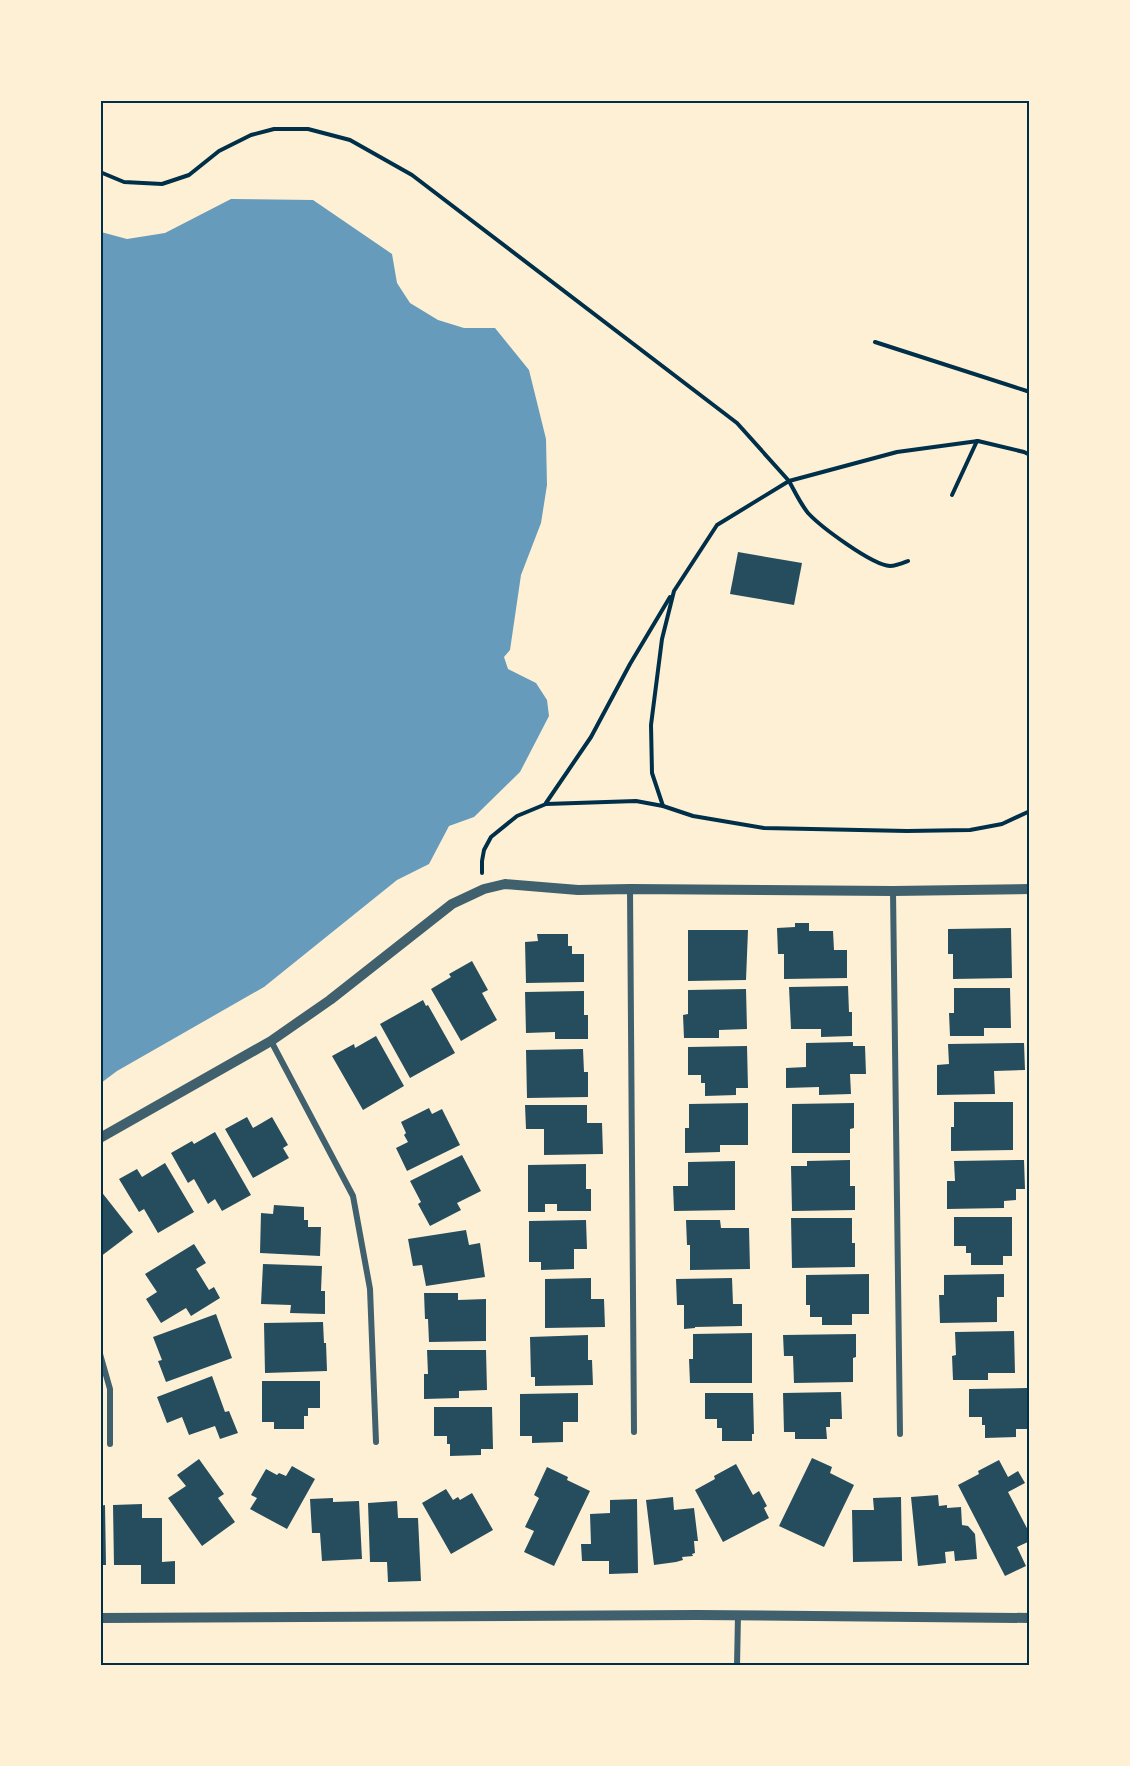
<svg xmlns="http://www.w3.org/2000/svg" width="1130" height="1766" viewBox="0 0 1130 1766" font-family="Helvetica,sans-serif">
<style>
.water{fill:#669bbc}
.building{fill:#264d5e}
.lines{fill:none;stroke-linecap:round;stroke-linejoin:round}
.path{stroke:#003049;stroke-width:4}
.minor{stroke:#3f606c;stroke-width:6}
.tertiary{stroke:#3f606c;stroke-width:10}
.neatline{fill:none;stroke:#003049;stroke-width:2}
</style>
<rect width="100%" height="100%" fill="#fdf0d5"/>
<!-- water -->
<polygon class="water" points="231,199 313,200 392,254 397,283 410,303 438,320 464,328 495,328 529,370 546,439 547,485 541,523 521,575 510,650 504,657 508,669 536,683 547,700 549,716 520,772 474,817 449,826 429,864 397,880 264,987 117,1071 101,1083 101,232 127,239 165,233"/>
<!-- building -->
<g class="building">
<polygon points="738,552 802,563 794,605 730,594"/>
<polygon points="795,923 809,923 809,931 833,931 834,950 847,950 847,978 784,979 784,954 778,954 777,928 795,927"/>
<polygon points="1011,928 1012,978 953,979 953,954 948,954 948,929"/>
<polygon points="688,930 748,930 746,980 688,981"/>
<polygon points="537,934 568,934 568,946 572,946 572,954 584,954 584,982 526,983 525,942 538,941"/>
<polygon points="472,961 488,990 482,993 497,1020 461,1041 431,989 451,977 449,974"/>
<polygon points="848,986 849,1012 852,1012 852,1036 821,1037 821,1029 791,1029 789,987"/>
<polygon points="954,988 1010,988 1011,1028 984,1028 984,1036 950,1036 949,1013 954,1013"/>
<polygon points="746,989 747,1029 719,1030 719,1038 684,1038 683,1015 688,1014 688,990"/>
<polygon points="584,991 584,1015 588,1015 588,1039 555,1039 555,1032 526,1033 525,992"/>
<polygon points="423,1000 426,1006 428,1005 455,1053 410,1078 380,1024"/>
<polygon points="376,1036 404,1086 363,1110 332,1056 354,1044 355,1048"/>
<polygon points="853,1042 853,1046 865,1046 866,1074 850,1074 851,1094 819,1095 819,1087 786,1088 786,1068 806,1067 806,1043"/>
<polygon points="1024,1043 1025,1070 994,1071 995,1094 937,1095 937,1065 949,1064 948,1044"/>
<polygon points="747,1046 748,1088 736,1088 736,1095 705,1096 705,1083 701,1083 701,1075 688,1075 688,1047"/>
<polygon points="583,1049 584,1072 588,1072 588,1097 527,1098 526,1050"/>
<polygon points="954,1102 1013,1102 1013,1150 951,1151 951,1127 954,1127"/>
<polygon points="748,1103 748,1145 720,1145 720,1152 685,1153 685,1128 689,1128 689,1104"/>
<polygon points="854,1103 854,1128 850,1129 850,1153 792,1153 792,1104"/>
<polygon points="525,1105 587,1105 587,1123 602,1123 603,1154 544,1155 544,1129 526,1129"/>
<polygon points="429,1108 432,1114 442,1109 460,1145 407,1171 396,1148 408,1142 404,1135 406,1133 401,1122"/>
<polygon points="247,1117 253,1128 272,1117 288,1145 283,1148 289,1158 253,1178 225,1129"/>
<polygon points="215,1132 251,1195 222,1211 215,1199 208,1204 194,1179 188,1183 171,1153 192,1141 194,1144"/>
<polygon points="462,1155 481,1191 457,1203 461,1210 430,1226 418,1204 421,1202 410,1181"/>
<polygon points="850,1160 850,1186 855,1186 855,1210 792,1211 791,1166 807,1166 807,1161"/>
<polygon points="1024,1160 1025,1189 1016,1189 1016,1200 1004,1201 1004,1208 947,1209 947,1181 955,1181 954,1161"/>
<polygon points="735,1161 735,1210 674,1211 673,1186 688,1186 688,1162"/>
<polygon points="165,1163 194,1212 158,1233 144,1209 139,1212 119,1179 137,1169 142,1177"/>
<polygon points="586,1164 586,1189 591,1189 591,1211 557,1211 557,1204 545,1204 545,1212 528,1212 528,1165"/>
<polygon points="100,1190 133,1232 100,1257"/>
<polygon points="274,1205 304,1207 304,1220 308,1220 308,1227 321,1227 320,1256 260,1253 261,1213 273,1214"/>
<polygon points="954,1217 1012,1217 1012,1256 1003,1256 1003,1265 971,1265 971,1253 966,1253 966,1246 954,1246"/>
<polygon points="791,1218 852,1218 852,1243 855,1243 855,1267 792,1268"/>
<polygon points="586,1220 587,1249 574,1249 574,1269 541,1270 541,1262 529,1262 529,1221"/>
<polygon points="686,1220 720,1220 721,1228 749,1228 750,1269 690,1270 690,1245 687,1245"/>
<polygon points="466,1230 469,1245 480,1243 485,1277 426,1286 422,1265 413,1266 408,1239"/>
<polygon points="194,1244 206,1263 196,1269 209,1290 214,1287 220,1298 191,1316 186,1308 161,1323 146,1299 157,1292 145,1274"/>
<polygon points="263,1264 322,1266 321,1291 325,1291 325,1314 290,1313 291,1305 261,1304"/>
<polygon points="869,1274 869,1314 852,1314 852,1325 822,1325 822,1317 810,1317 810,1305 806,1305 806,1275"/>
<polygon points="1004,1274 1004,1297 997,1297 997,1322 940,1323 939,1295 944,1295 944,1275"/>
<polygon points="591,1278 591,1299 604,1299 605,1327 545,1328 545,1279"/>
<polygon points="732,1278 733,1304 742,1304 742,1326 695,1327 695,1328 684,1329 684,1305 677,1305 676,1279"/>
<polygon points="424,1293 458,1293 458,1300 486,1299 486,1341 429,1342 428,1319 425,1319"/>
<polygon points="216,1314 232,1358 166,1382 158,1361 162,1360 153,1337"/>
<polygon points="323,1322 324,1343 326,1343 327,1371 265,1373 264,1323"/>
<polygon points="1014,1331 1015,1373 988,1373 988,1380 953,1380 952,1356 956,1355 955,1332"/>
<polygon points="752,1333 752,1383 690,1383 689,1359 693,1359 693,1334"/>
<polygon points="856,1334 856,1357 853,1358 853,1382 794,1383 793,1356 784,1356 783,1335"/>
<polygon points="588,1335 588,1360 592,1360 593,1385 535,1386 535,1377 531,1377 530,1337"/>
<polygon points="427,1350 486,1350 487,1390 459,1391 459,1398 424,1399 424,1374 428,1374"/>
<polygon points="212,1376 225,1412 229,1411 238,1433 220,1439 215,1426 189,1435 182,1417 167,1423 157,1397"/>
<polygon points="262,1381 320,1381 320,1408 308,1408 308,1416 304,1416 304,1429 274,1429 274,1422 262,1422"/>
<polygon points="1027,1388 1028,1429 1016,1429 1016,1437 985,1438 985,1425 982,1425 982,1417 969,1417 969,1389"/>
<polygon points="841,1392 842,1419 830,1419 830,1427 826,1427 827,1439 795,1439 795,1432 784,1432 783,1393"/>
<polygon points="578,1393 578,1422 563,1422 563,1442 532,1443 532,1436 520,1436 520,1394"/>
<polygon points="705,1393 753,1393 754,1434 752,1434 752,1441 722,1441 722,1428 717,1428 717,1419 705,1419"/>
<polygon points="434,1407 492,1407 493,1449 481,1449 481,1455 450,1456 450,1444 447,1444 447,1436 434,1436"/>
<polygon points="812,1458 832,1467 830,1473 854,1485 824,1547 779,1526"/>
<polygon points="199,1459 224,1494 218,1498 235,1522 202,1546 168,1498 186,1486 177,1475"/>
<polygon points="999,1460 1008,1477 1018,1471 1025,1483 1008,1492 1030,1534 1030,1541 1017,1547 1026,1566 1005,1576 958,1485 979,1474 978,1471"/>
<polygon points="736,1464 753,1495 759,1491 767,1506 764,1508 769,1518 723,1542 695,1490 715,1479 714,1476"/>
<polygon points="292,1466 315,1479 287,1529 250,1509 257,1498 251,1495 266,1469 277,1475 279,1473 286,1476"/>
<polygon points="547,1467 568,1477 567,1480 590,1491 554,1566 524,1552 534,1531 525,1527 539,1498 534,1495"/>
<polygon points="446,1489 453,1500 458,1497 460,1500 472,1493 493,1530 451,1554 422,1503"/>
<polygon points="938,1495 939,1506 947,1505 947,1508 961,1507 962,1525 968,1526 975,1534 977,1559 955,1561 954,1551 945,1552 946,1563 918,1566 911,1497"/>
<polygon points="673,1497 674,1510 694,1508 698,1541 694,1541 695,1553 692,1554 693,1556 682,1557 683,1560 676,1562 654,1565 646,1500"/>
<polygon points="901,1497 902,1561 853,1562 852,1510 874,1510 873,1498"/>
<polygon points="333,1498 333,1502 359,1501 362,1559 322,1561 320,1533 312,1533 310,1499"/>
<polygon points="637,1499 638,1573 609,1574 609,1561 582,1561 581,1544 591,1544 590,1514 610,1513 610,1500"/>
<polygon points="397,1501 398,1518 418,1518 421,1581 388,1582 387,1562 370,1562 368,1503"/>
<polygon points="142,1504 142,1518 162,1518 162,1562 175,1561 175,1584 141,1584 141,1565 114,1565 113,1505"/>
<polygon points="105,1505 106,1565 100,1565 100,1506"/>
</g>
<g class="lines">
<!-- path -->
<g class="path">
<polyline points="100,172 124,182 162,184 189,175 219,151 251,135 274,129 308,129 350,140 412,175 737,423 789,481 897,452 978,441 1024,452 1030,455"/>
<polyline points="875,342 1030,392"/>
<polyline points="952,495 977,441"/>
<polyline points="546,803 591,737 630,664 670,597"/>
<path d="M663,806L652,773L651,725L662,639L674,591L717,525L789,481C795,492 800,503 808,513C821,527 872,565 890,566C896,566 903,563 908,561"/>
<polyline points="482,873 482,861 484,850 491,837 517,816 546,804 636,801 663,806 693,816 764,828 907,831 970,830 1002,824 1030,811"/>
</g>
<!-- minor -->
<g class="minor">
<polyline points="630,889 634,1432"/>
<polyline points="893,891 900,1434"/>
<polyline points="271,1041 353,1196 370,1289 376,1442"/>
<polyline points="100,1354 110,1389 110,1444"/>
<polyline points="737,1666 738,1615"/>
</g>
<!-- tertiary -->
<g class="tertiary">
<polyline points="100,1138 271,1041 330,1000 452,904 484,889 505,884 578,890 630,889 893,891 1030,889"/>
<polyline points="100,1618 697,1615 1030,1618"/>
</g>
</g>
<!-- border -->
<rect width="1130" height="1766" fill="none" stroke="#fdf0d5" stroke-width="204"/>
<rect x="102" y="102" width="926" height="1562" class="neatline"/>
</svg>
